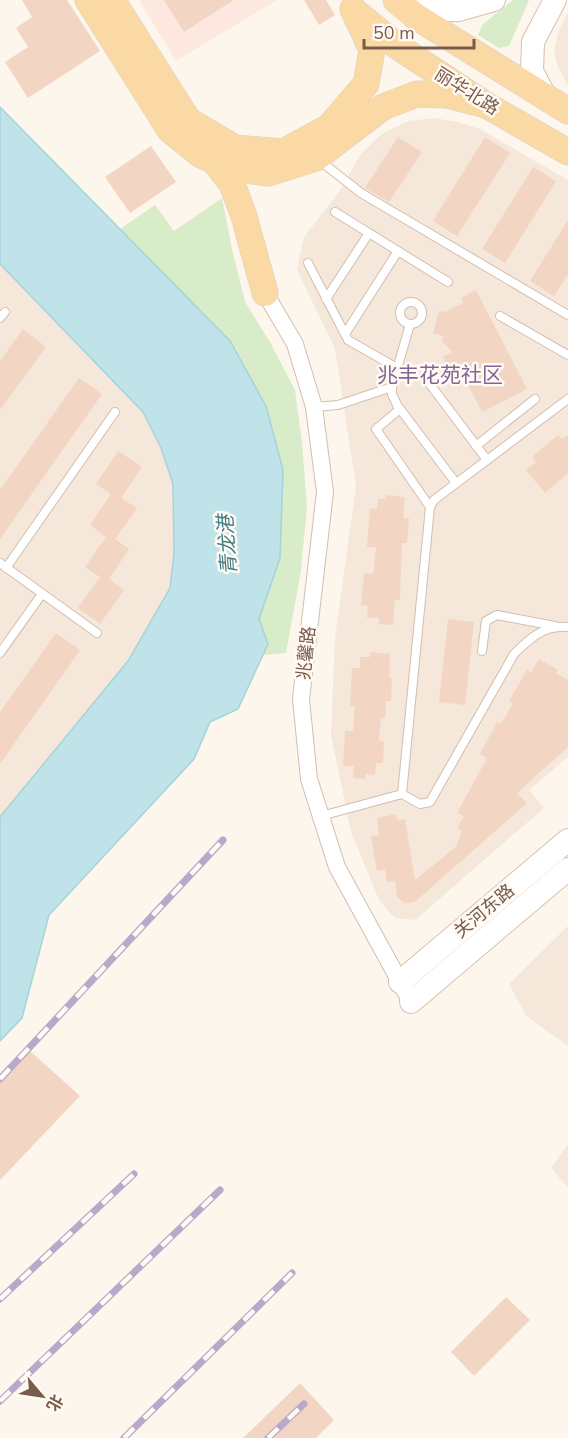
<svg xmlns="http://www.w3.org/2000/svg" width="568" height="1438" viewBox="0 0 568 1438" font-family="'Nunito Sans','Noto Sans SC',sans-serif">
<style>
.residential{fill:#f5e8da}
.commercial{fill:#fde8e0}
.green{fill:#d8ecc9}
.water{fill:#bfe3e8;stroke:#a5d3da;stroke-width:1.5}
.building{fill:#f3d5c3}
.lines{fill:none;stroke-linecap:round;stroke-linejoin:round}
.lane-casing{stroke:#d1beb0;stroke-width:10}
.street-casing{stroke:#d1beb0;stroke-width:18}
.secondary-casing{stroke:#d6c0b0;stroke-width:24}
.primary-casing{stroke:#dad1cd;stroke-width:27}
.lane{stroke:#fff;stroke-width:8}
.street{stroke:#fff;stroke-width:16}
.secondary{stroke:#fff;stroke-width:22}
.primary{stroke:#fbd9a5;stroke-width:26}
.rail-casing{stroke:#b9a8c9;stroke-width:7}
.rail{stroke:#fffaf3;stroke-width:4.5;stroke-dasharray:14;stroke-linecap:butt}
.labels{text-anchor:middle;stroke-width:5;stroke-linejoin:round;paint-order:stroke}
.street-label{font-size:18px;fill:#7a5c4d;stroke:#fffaf3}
.water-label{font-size:20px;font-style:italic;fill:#437c86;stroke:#fffaf3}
.quarter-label{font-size:21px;fill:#846695;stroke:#fffaf3}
</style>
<rect width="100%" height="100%" fill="#fdf6ec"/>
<!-- residential -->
<g class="residential">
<polygon points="568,12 568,86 558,67 554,51 559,30"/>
<polygon points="434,118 458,122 480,129 568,180 568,757 529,790 544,808 415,920 395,918 379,900 351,832 331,735 335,637 356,486 335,349 297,270 304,237 342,188 360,155 383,133 409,121"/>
<polygon points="0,264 143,412 161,448 173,484 174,553 170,588 128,661 0,817"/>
<polygon points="568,926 568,1046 526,1016 509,984"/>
<polygon points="568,1144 568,1188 551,1168"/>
</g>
<!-- commercial -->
<polygon class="commercial" points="139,0 277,0 176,61"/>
<!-- green -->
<g class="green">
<polygon points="513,0 529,0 509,46 499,48 478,35 483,24"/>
<polygon points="222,198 232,249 245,302 270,342 295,390 302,443 307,507 301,570 286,653 263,655 268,644 258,619 278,562 230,341 120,229 155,205 174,231"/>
</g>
<!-- water -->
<polygon class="water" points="0,107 230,341 266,406 283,470 280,558 259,619 268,644 238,709 210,722 194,759 49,915 22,1018 0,1041 0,817 128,661 170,588 174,553 173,484 161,448 143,412 0,264"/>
<!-- building -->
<g class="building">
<polygon points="22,0 67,0 100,51 28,98 5,62 28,47 16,28 32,17"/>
<polygon points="164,0 234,0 184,32"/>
<polygon points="304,0 326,0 335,15 319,25"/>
<polygon points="398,137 422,152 389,202 365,188"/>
<polygon points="485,137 510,153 457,236 433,221"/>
<polygon points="151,146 176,182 130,213 105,177"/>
<polygon points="533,167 556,181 505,263 482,249"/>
<polygon points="568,220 568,274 554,296 530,281"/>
<polygon points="476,290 527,389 482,412 467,383 458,388 443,357 452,352 442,341 443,336 433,333 439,311 445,312 463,303 461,298"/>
<polygon points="23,329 46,347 0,410 0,361"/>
<polygon points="79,378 102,394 0,539 0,490"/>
<polygon points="558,435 562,439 568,435 568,473 545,493 526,470 536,462 532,457"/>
<polygon points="118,451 142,467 121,498 137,508 115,539 129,549 109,579 124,590 100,624 78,608 100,577 85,567 106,537 90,525 111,494 96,484"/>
<polygon points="386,495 405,497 403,518 409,518 407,543 402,543 400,600 395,600 393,625 379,624 379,618 367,618 368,606 361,605 364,573 373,574 376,547 367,547 370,508 377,509 378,499 386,499"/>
<polygon points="448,619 474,622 465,705 439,702"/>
<polygon points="56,633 80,650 0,764 0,712"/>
<polygon points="370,652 390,654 389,677 392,678 391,701 386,701 385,718 381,718 379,740 384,742 383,763 376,763 375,775 366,774 365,779 353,778 354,766 343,766 345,731 353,731 355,706 350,706 352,668 360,668 360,657 370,657"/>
<polygon points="539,659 558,670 556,673 568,680 568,747 517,793 527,803 416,901 410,903 403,902 397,897 395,881 387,882 385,869 377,871 371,836 379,835 377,818 396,814 397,820 405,819 415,880 456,847 462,831 457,828 464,816 457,813 487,758 480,754 497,722 501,724 513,703 509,701 527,670 531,672"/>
<polygon points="29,1050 80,1096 0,1180 0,1082"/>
<polygon points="506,1297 530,1320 474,1376 451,1352"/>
<polygon points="300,1383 334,1420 316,1438 243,1438"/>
</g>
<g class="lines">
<defs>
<g id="lane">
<polyline points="319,160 361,193 568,315"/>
<polyline points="335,212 448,282"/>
<polyline points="308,263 348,340 397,368"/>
<polyline points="326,299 369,233"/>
<circle cx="411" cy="313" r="11"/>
<polyline points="500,316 568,355"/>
<polyline points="0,318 5,312"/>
<polyline points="410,324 392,387 392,394 397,405 456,483"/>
<polyline points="345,334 398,251"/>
<polyline points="426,379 487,460"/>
<polyline points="314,407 338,405 392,387"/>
<polyline points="400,409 376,429 430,507"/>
<polyline points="476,446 535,399"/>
<polyline points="0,563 97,633"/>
<polyline points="6,568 115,412"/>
<polyline points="482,651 486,621 497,615 555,626"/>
<polyline points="0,653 42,594"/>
<polyline points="402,794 430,507 434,500 568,399"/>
<path d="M321,816L402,794L420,804L430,802L514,654C530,638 544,625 568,627"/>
</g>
<polyline id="street" points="265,293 295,344 314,407 325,492 301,699 309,779 337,867 411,1002"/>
<g id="secondary">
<polyline points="403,0 421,10 459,10 494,0"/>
<polyline points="545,96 532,71 533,42 555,0"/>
<polyline points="400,982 568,840"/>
<polyline points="411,1002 568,869"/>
</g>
<g id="primary">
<polyline points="88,0 170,130 201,155 230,168 269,173 316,158 383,107 417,94 447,95 486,105"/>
<polyline points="112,0 188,120 235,148 283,152 329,127 366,84 372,50 353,9"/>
<polyline points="396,0 415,16 568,111"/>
<polyline points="358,14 397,46 486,105 568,152"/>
<polyline points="214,161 232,184 244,216 265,293"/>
</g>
</defs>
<!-- lane casing -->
<use href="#lane" class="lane-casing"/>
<!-- street casing -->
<use href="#street" class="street-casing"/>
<!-- secondary casing -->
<use href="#secondary" class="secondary-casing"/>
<!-- primary casing -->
<use href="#primary" class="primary-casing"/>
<!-- lane -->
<use href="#lane" class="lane"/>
<!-- street -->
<use href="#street" class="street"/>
<!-- secondary -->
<use href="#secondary" class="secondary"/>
<!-- primary -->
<use href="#primary" class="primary"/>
<defs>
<g id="rail">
<polyline points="0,1079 223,840"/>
<polyline points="0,1299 134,1174"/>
<polyline points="0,1401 220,1190"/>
<polyline points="124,1438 292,1273"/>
<polyline points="268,1438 304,1404"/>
</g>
</defs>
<!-- rail casing -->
<use href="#rail" class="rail-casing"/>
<!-- rail -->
<use href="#rail" class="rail"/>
</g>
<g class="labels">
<!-- street labels -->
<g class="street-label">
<text transform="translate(467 91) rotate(32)" y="6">丽华北路</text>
<text transform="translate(306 653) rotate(-84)" y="6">兆馨路</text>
<text transform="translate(484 911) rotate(-40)" y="6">关河东路</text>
</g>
<!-- water labels -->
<g class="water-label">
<text transform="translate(227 545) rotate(-94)" y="7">青龙港</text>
</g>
<!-- quarter labels -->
<g class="quarter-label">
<text x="440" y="382">兆丰花苑社区</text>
</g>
</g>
<!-- north arrow -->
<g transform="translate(42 1396) rotate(119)" stroke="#fffaf3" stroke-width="4.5" paint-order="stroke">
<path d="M0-4.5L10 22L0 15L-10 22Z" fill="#7a5c4d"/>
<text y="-9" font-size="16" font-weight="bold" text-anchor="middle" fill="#7a5c4d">北</text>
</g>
<!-- scale -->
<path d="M364 39v9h110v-9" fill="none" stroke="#7a5c4d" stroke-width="3"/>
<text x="373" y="39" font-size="18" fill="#7a5c4d" stroke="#fffaf3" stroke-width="4.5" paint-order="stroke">50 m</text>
</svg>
